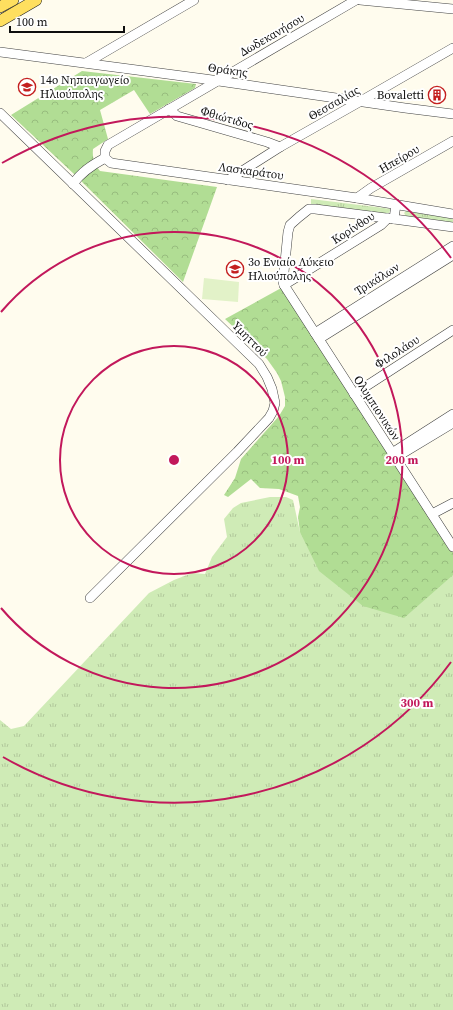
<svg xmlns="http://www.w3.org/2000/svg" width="453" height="1010" viewBox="0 0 453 1010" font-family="'Source Serif 4',serif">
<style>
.grass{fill:url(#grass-tufts)}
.forest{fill:url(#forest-crowns)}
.pitch{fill:#e2f2c8}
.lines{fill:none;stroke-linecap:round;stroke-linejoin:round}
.minor-casing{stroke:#414141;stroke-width:10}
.major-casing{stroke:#1f1f1f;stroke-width:12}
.minor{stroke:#fff;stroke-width:9}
.major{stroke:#ffdf5f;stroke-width:11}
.ring{fill:none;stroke:#c2185b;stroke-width:2}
.labels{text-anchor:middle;stroke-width:4;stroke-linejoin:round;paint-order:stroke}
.street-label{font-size:12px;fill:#0e0e0e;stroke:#fff}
.poi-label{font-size:12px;fill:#0e0e0e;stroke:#fff;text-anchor:start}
.centre{fill:#c2185b;stroke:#fff;stroke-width:2}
.ring-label{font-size:12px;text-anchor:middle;font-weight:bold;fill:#c2185b;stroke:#fff;stroke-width:4;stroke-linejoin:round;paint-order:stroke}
</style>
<defs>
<pattern id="grass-tufts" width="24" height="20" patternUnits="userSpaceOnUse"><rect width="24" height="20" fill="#cfebb6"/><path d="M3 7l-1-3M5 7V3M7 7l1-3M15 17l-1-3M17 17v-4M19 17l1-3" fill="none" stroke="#b1c89b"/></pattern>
<pattern id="forest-crowns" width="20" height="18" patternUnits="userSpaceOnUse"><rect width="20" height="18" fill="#b1dd94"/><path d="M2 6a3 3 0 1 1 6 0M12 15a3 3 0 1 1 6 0" fill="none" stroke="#97bc7e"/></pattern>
</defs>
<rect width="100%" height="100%" fill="#fffcee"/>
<!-- grass -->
<g class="grass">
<polygon points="311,199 384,208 390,209 390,211 388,214 311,206"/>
<polygon points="406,211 453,218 453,224 406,216 404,213"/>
<polygon points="270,497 286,497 293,500 300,532 453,573 453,1010 0,1010 0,720 11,729 24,726 149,593 174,580 192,573 205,574 212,557 227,537 224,519 233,508 241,503"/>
</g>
<!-- forest -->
<g class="forest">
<path d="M82,71L196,84L195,88L150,114L134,90L100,110L108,139L93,149C92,159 95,164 100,171L217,187L183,282L74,174L11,115Z"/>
<polygon points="283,287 453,551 453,575 404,618 363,606 319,571 300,532 298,517 300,507 298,496 279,489 260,488 251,479 228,497 224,495 235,478 241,459 279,416 285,406 285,397 281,381 277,373 267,359 225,319"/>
</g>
<!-- pitch -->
<polygon class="pitch" points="204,278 239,282 238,302 202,299"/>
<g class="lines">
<defs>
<g id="minor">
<polyline points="360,0 453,9"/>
<polyline points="0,52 205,79 405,108 453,114"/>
<polyline points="86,63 194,0"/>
<polyline points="169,109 177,116 267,142 280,147"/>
<polyline points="0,113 259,364 267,377 272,389 275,403 273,411 269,418 237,452 90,598"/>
<polyline points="105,158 111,163 357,198 453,214"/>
<polyline points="105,158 105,151 108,145 356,0"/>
<polyline points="228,180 280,147 361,101 453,48"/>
<path d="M73,184C81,172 92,165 105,158"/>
<polyline points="357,198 371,188 453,141"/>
<polyline points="396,204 394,219 453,227"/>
<polyline points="394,219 315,209 309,209 299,217 290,225 288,232 283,282 284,285 453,547"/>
<polyline points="284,285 381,225 388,218"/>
<polyline points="315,333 453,246"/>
<polyline points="319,339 453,255"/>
<polyline points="354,394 453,330"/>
<polyline points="392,453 453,414"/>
<polyline points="395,458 453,423"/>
<polyline points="432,514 453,503"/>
</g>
<g id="major">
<polyline points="0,7 13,0"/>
<polyline points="0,21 36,0"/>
</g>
</defs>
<!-- minor casing -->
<use href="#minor" class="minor-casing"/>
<!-- major casing -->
<use href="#major" class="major-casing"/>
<!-- minor -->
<use href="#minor" class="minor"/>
<!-- major -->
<use href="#major" class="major"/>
</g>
<!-- distance rings -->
<g class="ring">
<circle cx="174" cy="460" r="114"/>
<path d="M1 312A228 228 0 1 1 1 608"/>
<path d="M451 662A343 343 0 0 1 3 757M2 163A343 343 0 0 1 451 258"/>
</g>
<!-- icons -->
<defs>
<symbol id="school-ring" viewBox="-11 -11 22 22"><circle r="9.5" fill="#fff" stroke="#c41f1f" stroke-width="1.5"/><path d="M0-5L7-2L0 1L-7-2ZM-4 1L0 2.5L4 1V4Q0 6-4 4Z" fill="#c41f1f"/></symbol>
<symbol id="building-ring" viewBox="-11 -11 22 22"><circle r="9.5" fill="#fff" stroke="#c41f1f" stroke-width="1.5"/><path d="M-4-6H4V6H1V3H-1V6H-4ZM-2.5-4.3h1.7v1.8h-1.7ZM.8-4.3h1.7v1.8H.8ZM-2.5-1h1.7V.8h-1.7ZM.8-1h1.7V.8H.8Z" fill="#c41f1f"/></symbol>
</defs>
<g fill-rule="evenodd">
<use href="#school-ring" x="17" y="77" width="20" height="20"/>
<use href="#building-ring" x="427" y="85" width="20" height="20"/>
<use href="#school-ring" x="225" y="259" width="20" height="20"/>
</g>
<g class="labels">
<!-- street labels -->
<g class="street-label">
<text transform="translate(272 35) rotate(-30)" y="4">Δωδεκανήσου</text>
<text transform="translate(228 70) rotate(8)" y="4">Θράκης</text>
<text transform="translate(334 103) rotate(-30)" y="4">Θεσσαλίας</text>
<text transform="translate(227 118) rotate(16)" y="4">Φθιώτιδος</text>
<text transform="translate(399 159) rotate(-30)" y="4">Ηπείρου</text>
<text transform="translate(251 171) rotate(8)" y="4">Λασκαράτου</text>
<text transform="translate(353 228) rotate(-33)" y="4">Κορίνθου</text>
<text transform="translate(377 279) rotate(-32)" y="4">Τρικάλων</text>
<text transform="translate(250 339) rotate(45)" y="4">Υμηττού</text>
<text transform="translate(397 352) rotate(-33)" y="4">Φιλολάου</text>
<text transform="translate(377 408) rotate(57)" y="4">Ολυμπιονικών</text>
</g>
<!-- poi labels -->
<g class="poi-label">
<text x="40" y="84">14ο Νηπιαγωγείο<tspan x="40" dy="14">Ηλιούπολης</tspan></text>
<text x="424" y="99" text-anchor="end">Bovaletti</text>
<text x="248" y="266">3ο Ενιαίο Λύκειο<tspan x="248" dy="14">Ηλιούπολης</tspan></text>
</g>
</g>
<circle cx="174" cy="460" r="6" class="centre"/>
<g class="ring-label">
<text x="288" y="464">100 m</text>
<text x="402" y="464">200 m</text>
<text x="417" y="707">300 m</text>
</g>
<!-- scale -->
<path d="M10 26v6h114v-6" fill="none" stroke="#0e0e0e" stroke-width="2"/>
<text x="16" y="26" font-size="12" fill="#0e0e0e" stroke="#ffffff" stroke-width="3" paint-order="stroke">100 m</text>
</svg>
